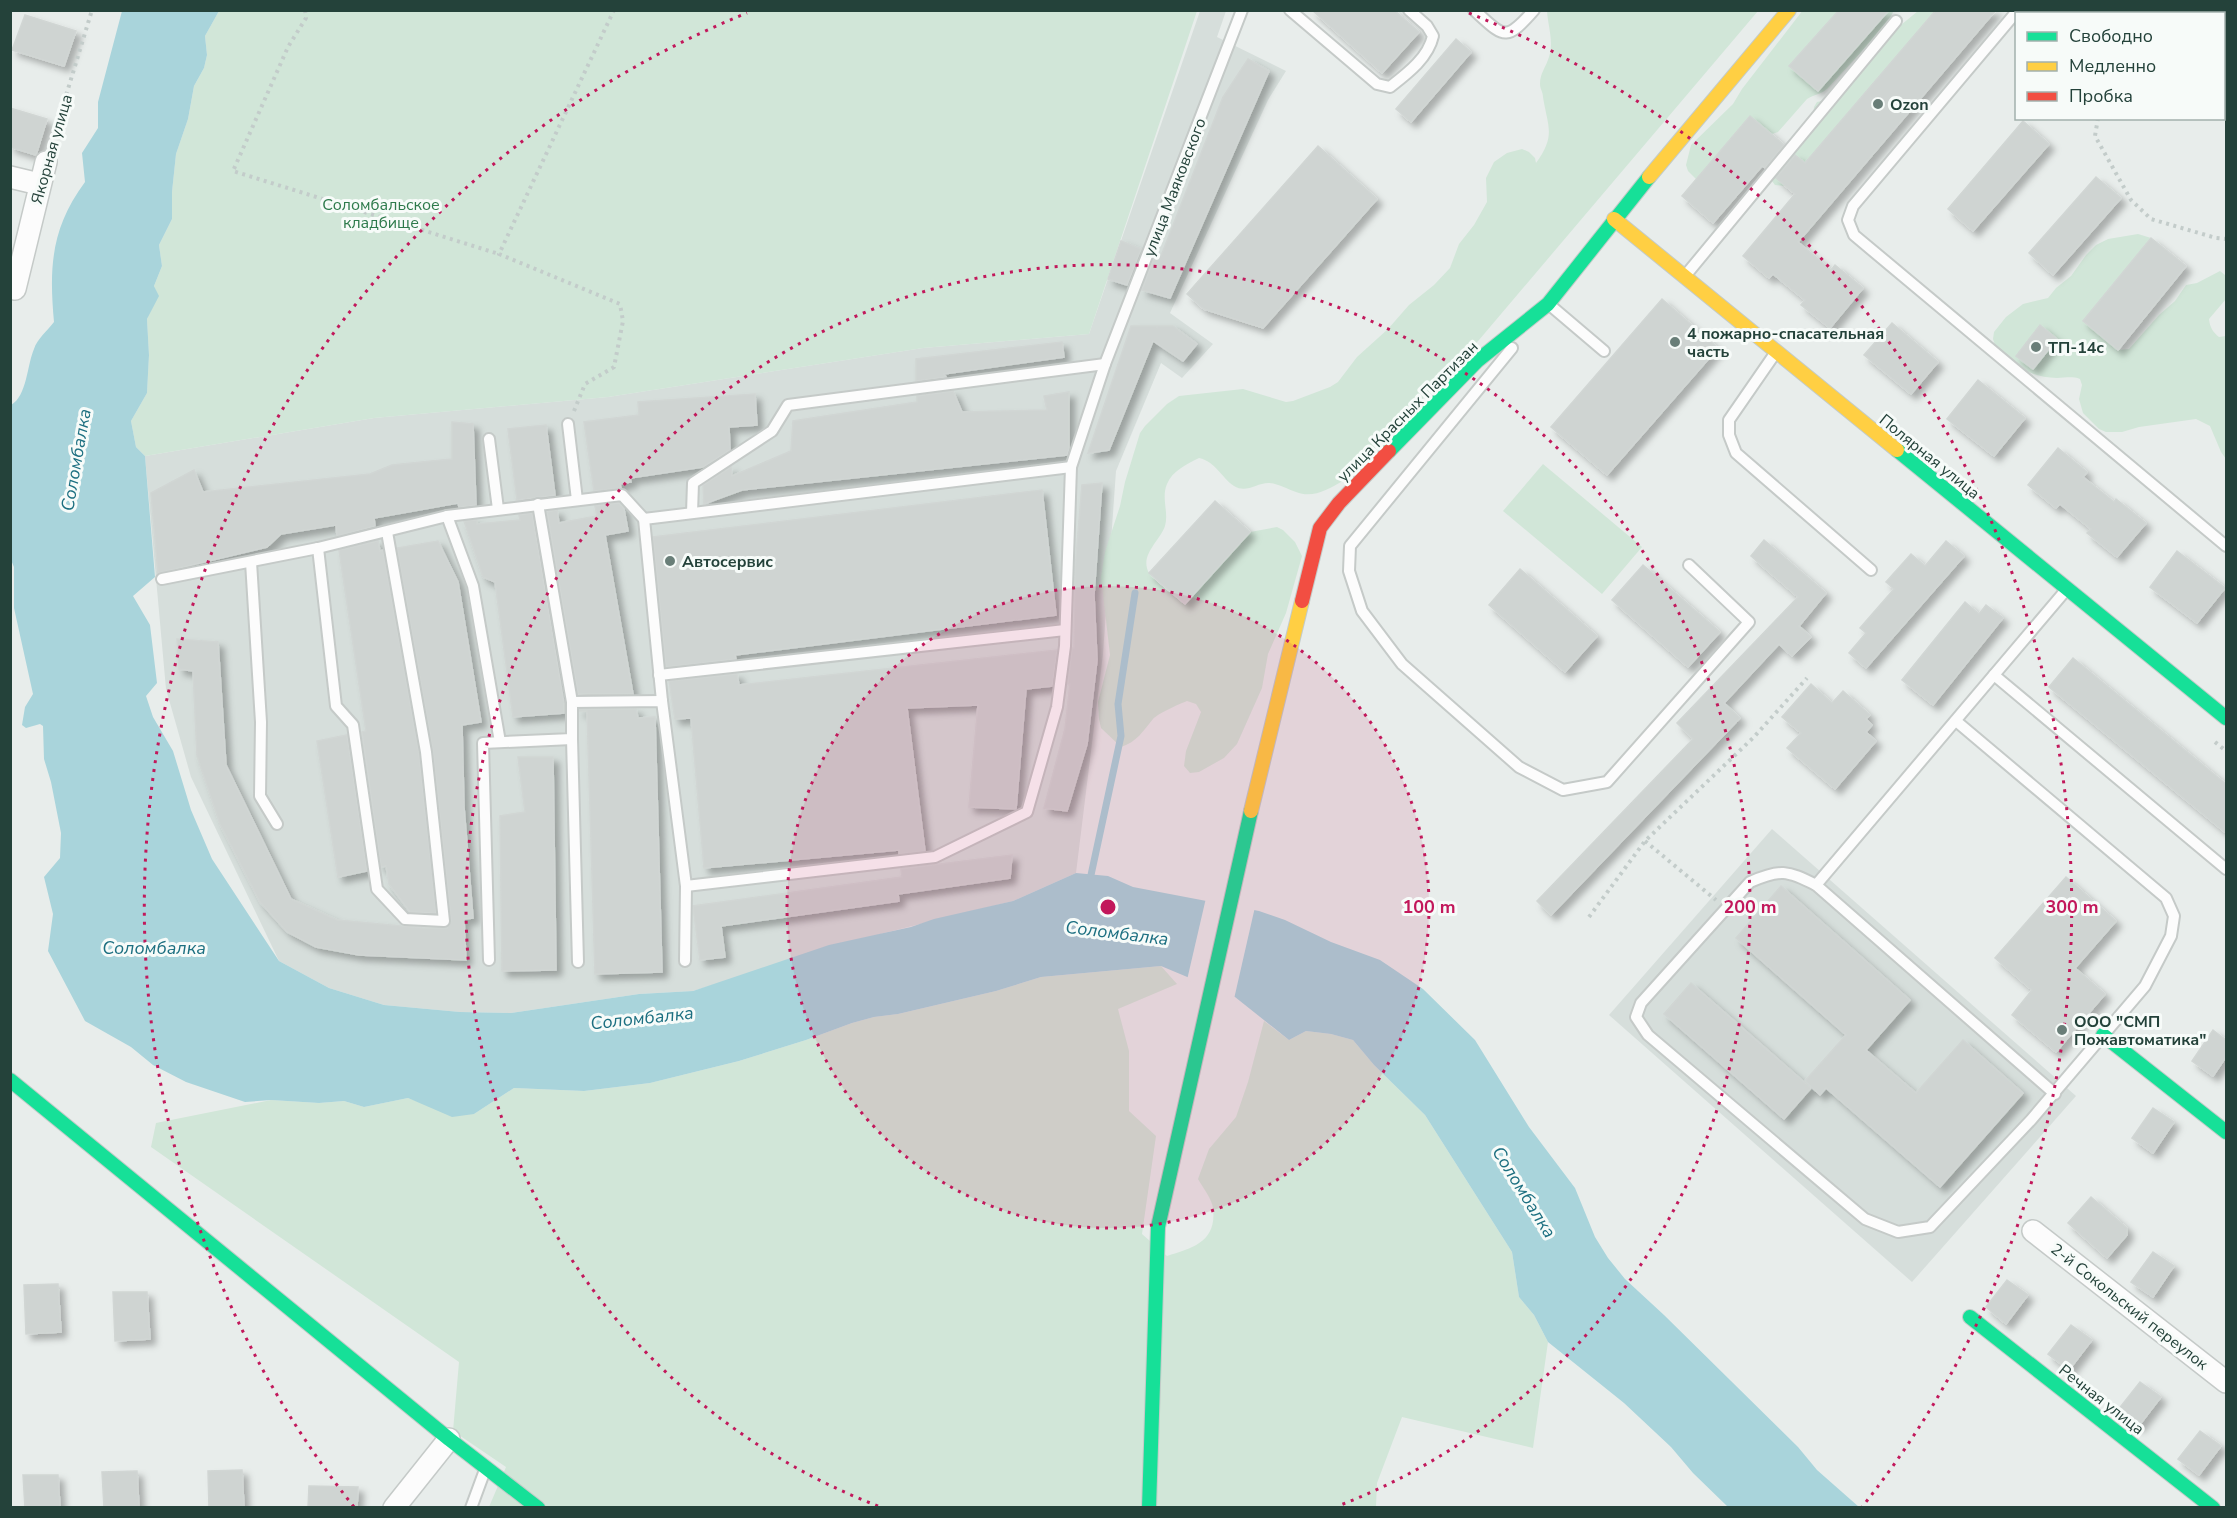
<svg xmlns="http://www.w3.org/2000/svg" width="2237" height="1518" viewBox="0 0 2237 1518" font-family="'Nunito Sans',sans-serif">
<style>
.built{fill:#d6dedb}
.green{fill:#d1e6d8}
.water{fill:#a9d4db}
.pier{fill:#e8edeb}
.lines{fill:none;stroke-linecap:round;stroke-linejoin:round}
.stream{stroke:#a9d4db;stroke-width:7}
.building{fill:#cfd4d2;stroke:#d1d6d4;stroke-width:1.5;filter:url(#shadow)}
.lane-casing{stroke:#c5cac8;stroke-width:14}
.street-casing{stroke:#c5cac8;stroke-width:24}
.fast-casing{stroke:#c3cbc8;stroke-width:16}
.slow-casing{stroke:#c3cbc8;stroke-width:16}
.jam-casing{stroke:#c3cbc8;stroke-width:16}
.path{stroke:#c3ccca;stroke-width:4;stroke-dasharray:3 4.5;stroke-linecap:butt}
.lane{stroke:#fcfcfc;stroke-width:10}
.street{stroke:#fcfcfc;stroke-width:21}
.fast{stroke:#16e098;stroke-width:14}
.slow{stroke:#ffcf43;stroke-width:14}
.jam{stroke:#f24e42;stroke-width:14}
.ring{fill:none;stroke:#c2185b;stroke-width:3;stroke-dasharray:3 6}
.poi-dot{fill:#697e78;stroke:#f7fbf9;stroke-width:2}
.labels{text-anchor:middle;stroke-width:6;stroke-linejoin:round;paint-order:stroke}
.poi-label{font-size:16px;font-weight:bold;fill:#24423a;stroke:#f7fbf9;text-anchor:start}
.street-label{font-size:16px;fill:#24423a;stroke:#f7fbf9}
.park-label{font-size:16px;fill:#2d7a4b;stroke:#f7fbf9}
.water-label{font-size:18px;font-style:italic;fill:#1c6f80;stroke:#f7fbf9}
.centre{fill:#c2185b;stroke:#f7fbf9;stroke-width:3}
.ring-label{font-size:18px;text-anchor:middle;font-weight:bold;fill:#c2185b;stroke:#f7fbf9;stroke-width:6;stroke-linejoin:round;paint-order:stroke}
</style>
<defs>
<filter id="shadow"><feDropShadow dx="5.5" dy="5.5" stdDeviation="3" flood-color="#0004"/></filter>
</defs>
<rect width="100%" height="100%" fill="#e8edeb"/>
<!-- built -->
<g class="built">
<polygon points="1200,11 1226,11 1217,37 1286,71 1268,100 1170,313 1213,344 1182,378 1161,363 1116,471 1103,654 1076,873 1013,901 884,933 693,991 639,994 511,1013 460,1012 384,1005 329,988 279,961 191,777 166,689 145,456 374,418 608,397 923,348 1089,334"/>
<polygon points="1772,829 2076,1096 1912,1282 1609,1015"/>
</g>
<!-- green -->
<g class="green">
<path d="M1803,10L1893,11V12L1888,23L1828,88C1821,95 1814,94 1807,99L1778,132L1772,134L1750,116L1697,180L1688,171L1686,165L1691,145L1733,104L1742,89Z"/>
<polygon points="219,11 1197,11 1089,334 923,348 608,397 374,418 145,456 136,447 131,421 147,393 149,355 147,319 158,296 154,286 162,266 159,245 172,219 172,192 176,154 188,119 194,86 204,68 207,55 205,36"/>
<path d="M1547,11H1758L1479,340L1343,481C1328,489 1313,499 1296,492C1287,489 1279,484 1270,483C1257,482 1247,494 1234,486C1221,477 1216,462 1199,458C1187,464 1172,471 1167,484C1161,498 1169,512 1165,526C1160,541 1139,555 1149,573C1155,582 1175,596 1184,604L1250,532L1277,527L1283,530L1295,542L1302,556L1286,613L1268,654L1262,688L1237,744L1224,758L1199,772L1190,773L1184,766L1186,751L1201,712L1196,704L1187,701C1179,704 1159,713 1153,719C1143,731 1137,742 1121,747L1101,728L1099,719L1098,702L1110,655L1101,577L1105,552L1120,506L1125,482L1140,433L1145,426L1167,404L1179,396L1243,389L1286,402L1293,401L1330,387L1338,382L1357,357L1388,329L1409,305L1434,285L1450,268L1459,244L1474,225L1487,202L1486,178L1494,162L1507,153L1522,149L1529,152L1535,158L1536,163C1556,135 1548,128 1543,97C1543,92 1540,89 1540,84C1540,73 1546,67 1549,57C1554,42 1548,26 1547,11Z"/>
<polygon points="1918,11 1936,11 1785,186 1775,185 1768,176 1813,117 1814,107 1817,102 1826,100 1890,34"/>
<path d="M2138,234L2151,238L2083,321L2118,350L2129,349L2159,315L2175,301L2186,285L2197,283L2220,271L2225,275L2226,299L2209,319C2210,328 2213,332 2219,337L2226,336V459L2221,452L2210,426L2196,419L2139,427L2122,432H2106L2099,429L2083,413L2079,399L2082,385L2080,379C2072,376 2065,378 2057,378C2030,377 2012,366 1995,345L1993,339L1994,332L2006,317L2023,304L2048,298L2056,288L2071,276L2086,255L2096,245L2108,239Z"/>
<polygon points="1543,464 1642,547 1602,594 1503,511"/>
<path d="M1161,966L1177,984L1118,1009L1129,1051V1111L1156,1136L1142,1234L1167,1256C1193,1248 1217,1242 1213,1208C1212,1199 1203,1188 1198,1179L1209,1149L1236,1117L1248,1082L1264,1021L1289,1040L1306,1031L1331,1034L1353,1040L1374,1065L1425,1115L1512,1252L1519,1297L1534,1315L1548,1342L1533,1448L1402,1417L1377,1483L1376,1507H489L506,1467L453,1431L459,1362L151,1147L156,1123L271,1100L319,1103L344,1101L364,1107L408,1098L430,1106L474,1114L514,1088L584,1091L650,1083L739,1061L806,1040L852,1023L874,1017L898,1014L996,991L1041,977Z"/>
</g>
<!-- water -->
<path class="water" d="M122,11H219L205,36L207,55L204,68L194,86L188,119L176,154L172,192V219L159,245L162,266L154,286L159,296L147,319L149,355L147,393L131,421L136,447L145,456L155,577L133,596L150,625L157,683L146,696L153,717L173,751L191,810L212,859L279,961L329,988L384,1005L460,1012L511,1013L639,994L693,991L829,945L911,927L934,919L1013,901L1076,873L1108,876L1133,887L1259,911L1285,920L1331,942L1380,960L1423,989L1475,1040L1529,1127L1575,1188L1595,1237L1608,1258L1625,1279L1664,1315L1798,1447L1817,1470L1859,1507H1728L1693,1473L1671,1447L1624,1403L1548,1342L1534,1315L1519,1297L1512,1252L1425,1115L1374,1065L1353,1040L1331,1034L1306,1031L1289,1040L1235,997L1161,966L1041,977L996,991L898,1014L874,1017L852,1023L806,1040L739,1061L650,1083L584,1091L514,1088L474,1114L452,1117L408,1098L364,1107L344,1101L319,1103L271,1100L245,1102L186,1082L153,1065L131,1047L85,1021L48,951L53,914L44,877L60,858L61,833L51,782L44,759L43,726L40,724L26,728L22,725L25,707L33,694L14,608V567L11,560V405C27,396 27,365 34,349C37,339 48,330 54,322C49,267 51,228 85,182L82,153L98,128V102Z"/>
<!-- pier -->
<polygon class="pier" points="1206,898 1255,907 1234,999 1187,980"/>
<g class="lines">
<!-- stream -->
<polyline class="stream" points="1091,875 1121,736 1118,704 1135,593"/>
</g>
<!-- building -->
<g class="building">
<polygon points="1312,10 1394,10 1419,32 1382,73"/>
<polygon points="1839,10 1889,10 1818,91 1789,66"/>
<polygon points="1936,10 1996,10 1798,242 1831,270 1835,265 1863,288 1830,328 1801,305 1805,300 1773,274 1769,278 1743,256 1795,194 1776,178 1795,155 1805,163"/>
<polygon points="25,15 76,31 64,66 12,50"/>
<polygon points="1456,39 1471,52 1411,122 1396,109"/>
<polygon points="1248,59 1269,71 1170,298 1142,290 1155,254 1161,256 1223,97"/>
<polygon points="10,108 47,119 36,155 10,147"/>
<polygon points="1750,116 1784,145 1765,168 1762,166 1713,223 1682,196"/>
<polygon points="2023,121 2049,144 1973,231 1948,209"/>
<polygon points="1318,146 1377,199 1263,328 1204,309 1187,294"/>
<polygon points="2096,177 2121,198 2053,275 2029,253"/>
<polygon points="2151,238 2186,266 2118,350 2083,321"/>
<polygon points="1121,241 1141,249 1127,285 1108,279"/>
<polygon points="1662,299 1718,348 1607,475 1551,427"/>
<polygon points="1892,323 1938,362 1911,394 1864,355"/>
<polygon points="2040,325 2057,339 2033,369 2016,356"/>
<polygon points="1131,326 1157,326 1157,328 1158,326 1173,326 1197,344 1183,361 1153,341 1109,450 1088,453"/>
<polygon points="1062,342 1064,357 944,374 946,377 916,381 916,359"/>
<polygon points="1978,380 2025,418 1994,456 1947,419"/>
<polygon points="953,391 962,412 1047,410 1044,396 1069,392 1069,448 1067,455 742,490 704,504 703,485 731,467 732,476 791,451 793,421 917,402 917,396"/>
<polygon points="755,394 757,425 729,427 730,450 703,467 630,478 631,482 620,484 621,488 594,491 584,422 639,415 638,402"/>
<polygon points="452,422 473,424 476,505 459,507 458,503 374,518 375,526 337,536 336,525 281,534 267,547 158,573 151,493 194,470 203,492 370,474 392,465 452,459"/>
<polygon points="546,425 555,495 517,500 508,429"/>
<polygon points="2058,448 2087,472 2083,477 2114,502 2116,499 2146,523 2117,557 2087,533 2091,529 2060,504 2056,508 2028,485"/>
<polygon points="1102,483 1094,595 1097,660 1087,744 1067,811 1044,808 1065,729 1070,684 1068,684 1072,648 1074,648 1075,569 1082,485"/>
<polygon points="1042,490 1056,615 735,655 736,659 666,667 653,537"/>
<polygon points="1215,501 1250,532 1185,604 1149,573"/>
<polygon points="619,503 624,509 628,531 605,535 633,694 578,694 547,512 557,510 559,523 597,516 595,506"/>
<polygon points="532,513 564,703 564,713 513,717 495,582 483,577 464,521 477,520 477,524 520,520 519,515"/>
<polygon points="1764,540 1826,593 1799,626 1811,637 1792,656 1779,644 1724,703 1740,718 1551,915 1537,901 1693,739 1677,723 1798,597 1751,556"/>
<polygon points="378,541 380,551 383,550 419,753 436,913 410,912 389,884 386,866 381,867 362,732 366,731 339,550"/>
<polygon points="438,541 458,582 481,722 462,725 464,807 473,918 464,919 466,960 359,955 316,947 287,932 260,902 220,824 197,756 193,671 179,669 177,639 218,642 226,765 291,899 337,920 423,928 447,928 451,920 433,751 397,548"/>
<polygon points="1946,541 1964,556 1866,668 1849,653 1866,633 1860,628 1894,589 1886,582 1911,554 1925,566"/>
<polygon points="2177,551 2225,588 2197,623 2150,587"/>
<polygon points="1643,565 1720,632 1688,667 1612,600"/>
<polygon points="1520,569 1597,636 1565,672 1489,605"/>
<polygon points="1965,602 1979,614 1986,605 2003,618 1933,705 1902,680"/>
<polygon points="1057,650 1052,686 1026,689 1016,809 969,807 978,705 907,708 925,851 899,854 899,850 704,868 691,718 675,719 669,681 737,674 739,685"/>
<polygon points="2073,658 2226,784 2226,833 2049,687"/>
<polygon points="1811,684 1832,703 1843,691 1870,715 1866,719 1872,725 1866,732 1876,741 1835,789 1787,748 1801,733 1782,717"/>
<polygon points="579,709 636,709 638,718 655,717 662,972 595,974 587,711 579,711"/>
<polygon points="347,735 367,871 338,877 317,741"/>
<polygon points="518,757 553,757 556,970 502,971 500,816 525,812"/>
<polygon points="1012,855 1010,878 898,894 899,901 721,926 725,957 700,960 693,906 902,877 901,869"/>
<polygon points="2066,877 2116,921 2075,968 2105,994 2056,1052 2012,1015 2032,990 1995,958"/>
<polygon points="1781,886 1910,1000 1866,1050 1916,1093 1963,1040 2023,1093 1940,1187 1826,1088 1820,1095 1805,1081 1846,1035 1736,938"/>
<polygon points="1691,983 1811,1088 1784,1119 1664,1014"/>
<polygon points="2213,1030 2226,1040 2226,1057 2213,1076 2192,1061"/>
<polygon points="2153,1108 2174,1122 2153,1153 2132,1138"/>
<polygon points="2091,1197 2127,1228 2127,1235 2107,1258 2068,1223"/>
<polygon points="2153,1252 2174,1266 2153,1297 2131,1282"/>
<polygon points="2007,1280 2028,1295 2006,1324 1986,1307"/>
<polygon points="58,1284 61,1332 26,1334 24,1285"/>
<polygon points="113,1292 147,1292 150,1339 115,1341"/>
<polygon points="2071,1325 2092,1340 2069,1370 2048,1354"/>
<polygon points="2140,1382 2161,1397 2138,1427 2117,1411"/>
<polygon points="2200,1431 2221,1446 2199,1475 2178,1459"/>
<polygon points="242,1470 244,1508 209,1508 208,1471"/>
<polygon points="137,1471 139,1508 104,1508 102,1472"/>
<polygon points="23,1475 58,1475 60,1508 25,1508"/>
<polygon points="309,1486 358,1487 357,1508 308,1508"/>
</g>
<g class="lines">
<defs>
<g id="lane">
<path d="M1290,10L1377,84L1390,87C1408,73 1428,58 1433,36L1427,26L1409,10"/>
<path d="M1474,10C1504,37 1505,43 1534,10"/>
<polyline points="2018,10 1853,206 1848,220 1854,235 2226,546"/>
<polyline points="2109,14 2111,10"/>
<polyline points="1685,276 1896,21"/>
<polyline points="1551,306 1604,351"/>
<polyline points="1512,348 1350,546 1349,571 1362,611 1402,664 1519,767 1563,790 1607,782 1749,622 1689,565"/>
<polyline points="1776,352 1729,420 1729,435 1736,453 1871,570"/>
<polyline points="568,424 577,500"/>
<polyline points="489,439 498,509"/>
<polyline points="538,504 572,702"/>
<polyline points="692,513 693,483 772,431 788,405 1105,364"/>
<polyline points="447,516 473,586 500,742"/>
<polyline points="318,548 336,706 353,725 377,889 405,919 444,921 426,752 387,532"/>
<polyline points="251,562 261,722 260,796 277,824"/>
<polyline points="162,579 318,548 447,516 622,495 644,519"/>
<polyline points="659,675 1065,630"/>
<polyline points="1994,675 2226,869"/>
<polyline points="662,701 644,519 1071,467"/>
<path d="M1956,721L2166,898L2174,916L2171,936L2145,986L2031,1120L1930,1227L1898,1232L1865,1219L1648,1035L1636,1017L1641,1003L1750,882C1780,869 1787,870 1816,885L2055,1094"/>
<polyline points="572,739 578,962"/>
<polyline points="1816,885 2066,590"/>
<polyline points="489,960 483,743 572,739 572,702 662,701 686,886 935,857 1027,812 1057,707 1065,646 1071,467 1105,364 1242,10"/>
<polyline points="685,961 686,886"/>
<polyline points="471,1508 485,1470"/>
</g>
<g id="street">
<polyline points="10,177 39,184"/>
<polyline points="15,289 46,162"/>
<polyline points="2033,1231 2226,1382"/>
<polyline points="394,1508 449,1439"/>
</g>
<g id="fast">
<polyline points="1897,450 2226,718"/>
<polyline points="1389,451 1477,361 1548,304 1649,177"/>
<polyline points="2103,1035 2226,1132"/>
<polyline points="10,1080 449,1439 538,1508"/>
<polyline points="1970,1317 2213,1508"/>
<polyline points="1149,1508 1158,1227 1251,811"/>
</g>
<g id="slow">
<polyline points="1649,177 1789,10"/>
<polyline points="1614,219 1897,450"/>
<polyline points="1251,811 1302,601"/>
</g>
<polyline id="jam" points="1302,601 1320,528 1339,503 1389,451"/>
</defs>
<!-- lane casing -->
<use href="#lane" class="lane-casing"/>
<!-- street casing -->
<use href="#street" class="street-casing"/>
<!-- fast casing -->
<use href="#fast" class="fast-casing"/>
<!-- slow casing -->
<use href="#slow" class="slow-casing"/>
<!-- jam casing -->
<use href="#jam" class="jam-casing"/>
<!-- path -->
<g class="path">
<polyline points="305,10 306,18 288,47 233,171 499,254"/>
<polyline points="2224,97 2226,99"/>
<polyline points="2098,118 2095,136 2131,200 2151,219 2216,238 2226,239"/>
<polyline points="51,145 92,10"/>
<polyline points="574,411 585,384 614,367 623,321 620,304 499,254 614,10"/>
<polyline points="2215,742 2226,751"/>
<polyline points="1645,841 1716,900"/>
<polyline points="1589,917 1645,841 1754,737 1807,678"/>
</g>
<!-- lane -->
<use href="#lane" class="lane"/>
<!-- street -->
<use href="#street" class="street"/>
<!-- fast -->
<use href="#fast" class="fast"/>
<!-- slow -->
<use href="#slow" class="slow"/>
<!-- jam -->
<use href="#jam" class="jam"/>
</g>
<!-- distance rings -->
<circle cx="1108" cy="907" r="321" fill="#c2185b" fill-opacity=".12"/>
<g class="ring">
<circle cx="1108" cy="907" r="321"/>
<path d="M878 1506A642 642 0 1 1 1338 1506"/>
<path d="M354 1507A964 964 0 0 1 747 13M1469 13A964 964 0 0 1 1862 1507"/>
</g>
<!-- markers -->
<g class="poi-dot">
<circle cx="1878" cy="104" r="6"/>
<circle cx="1675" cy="342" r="6"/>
<circle cx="2036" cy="347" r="6"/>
<circle cx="670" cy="561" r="6"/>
<circle cx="2062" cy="1030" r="6"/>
</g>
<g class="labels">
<!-- poi labels -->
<g class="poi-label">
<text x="1890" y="110">Ozon</text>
<text x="1687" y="339">4 пожарно-спасательная<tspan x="1687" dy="18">часть</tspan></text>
<text x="2048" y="353">ТП-14с</text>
<text x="682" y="567">Автосервис</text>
<text x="2074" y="1027">ООО "СМП<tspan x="2074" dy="18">Пожавтоматика"</tspan></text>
</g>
<!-- street labels -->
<g class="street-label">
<text transform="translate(51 149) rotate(-74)" y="6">Якорная улица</text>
<text transform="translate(1174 187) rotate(-69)" y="6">улица Маяковского</text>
<text transform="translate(1407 411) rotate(-45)" y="6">улица Красных Партизан</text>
<text transform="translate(1930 456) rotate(39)" y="6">Полярная улица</text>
<text transform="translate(2130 1306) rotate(38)" y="6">2-й Сокольский переулок</text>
<text transform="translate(2102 1399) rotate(38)" y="6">Речная улица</text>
</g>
<!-- park labels -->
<g class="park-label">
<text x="381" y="210">Соломбальское<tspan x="381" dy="18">кладбище</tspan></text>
</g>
<!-- water labels -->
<g class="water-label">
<text transform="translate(76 460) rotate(-80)" y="6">Соломбалка</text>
<text transform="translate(1117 933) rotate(7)" y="6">Соломбалка</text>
<text x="154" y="954">Соломбалка</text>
<text transform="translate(642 1018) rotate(-6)" y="6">Соломбалка</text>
<text transform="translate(1524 1192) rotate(58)" y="6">Соломбалка</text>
</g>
</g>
<circle cx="1108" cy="907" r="9" class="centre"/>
<g class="ring-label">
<text x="1429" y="913">100 m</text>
<text x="1750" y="913">200 m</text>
<text x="2072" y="913">300 m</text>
</g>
<!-- border -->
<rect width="2237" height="1518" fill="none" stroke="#24423a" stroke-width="24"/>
<!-- legend -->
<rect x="2015" y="12" width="210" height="108" fill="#f7fbf9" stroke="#a3b1ad" stroke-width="1.5"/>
<rect x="2027" y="32" width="30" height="9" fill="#16e098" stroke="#a3b1ad" stroke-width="1.5"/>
<text x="2069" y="42" font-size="18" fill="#24423a">Свободно</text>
<rect x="2027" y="62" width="30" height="9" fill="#ffcf43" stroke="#a3b1ad" stroke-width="1.5"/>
<text x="2069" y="72" font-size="18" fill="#24423a">Медленно</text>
<rect x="2027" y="92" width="30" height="9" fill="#f24e42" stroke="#a3b1ad" stroke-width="1.5"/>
<text x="2069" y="102" font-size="18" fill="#24423a">Пробка</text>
</svg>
